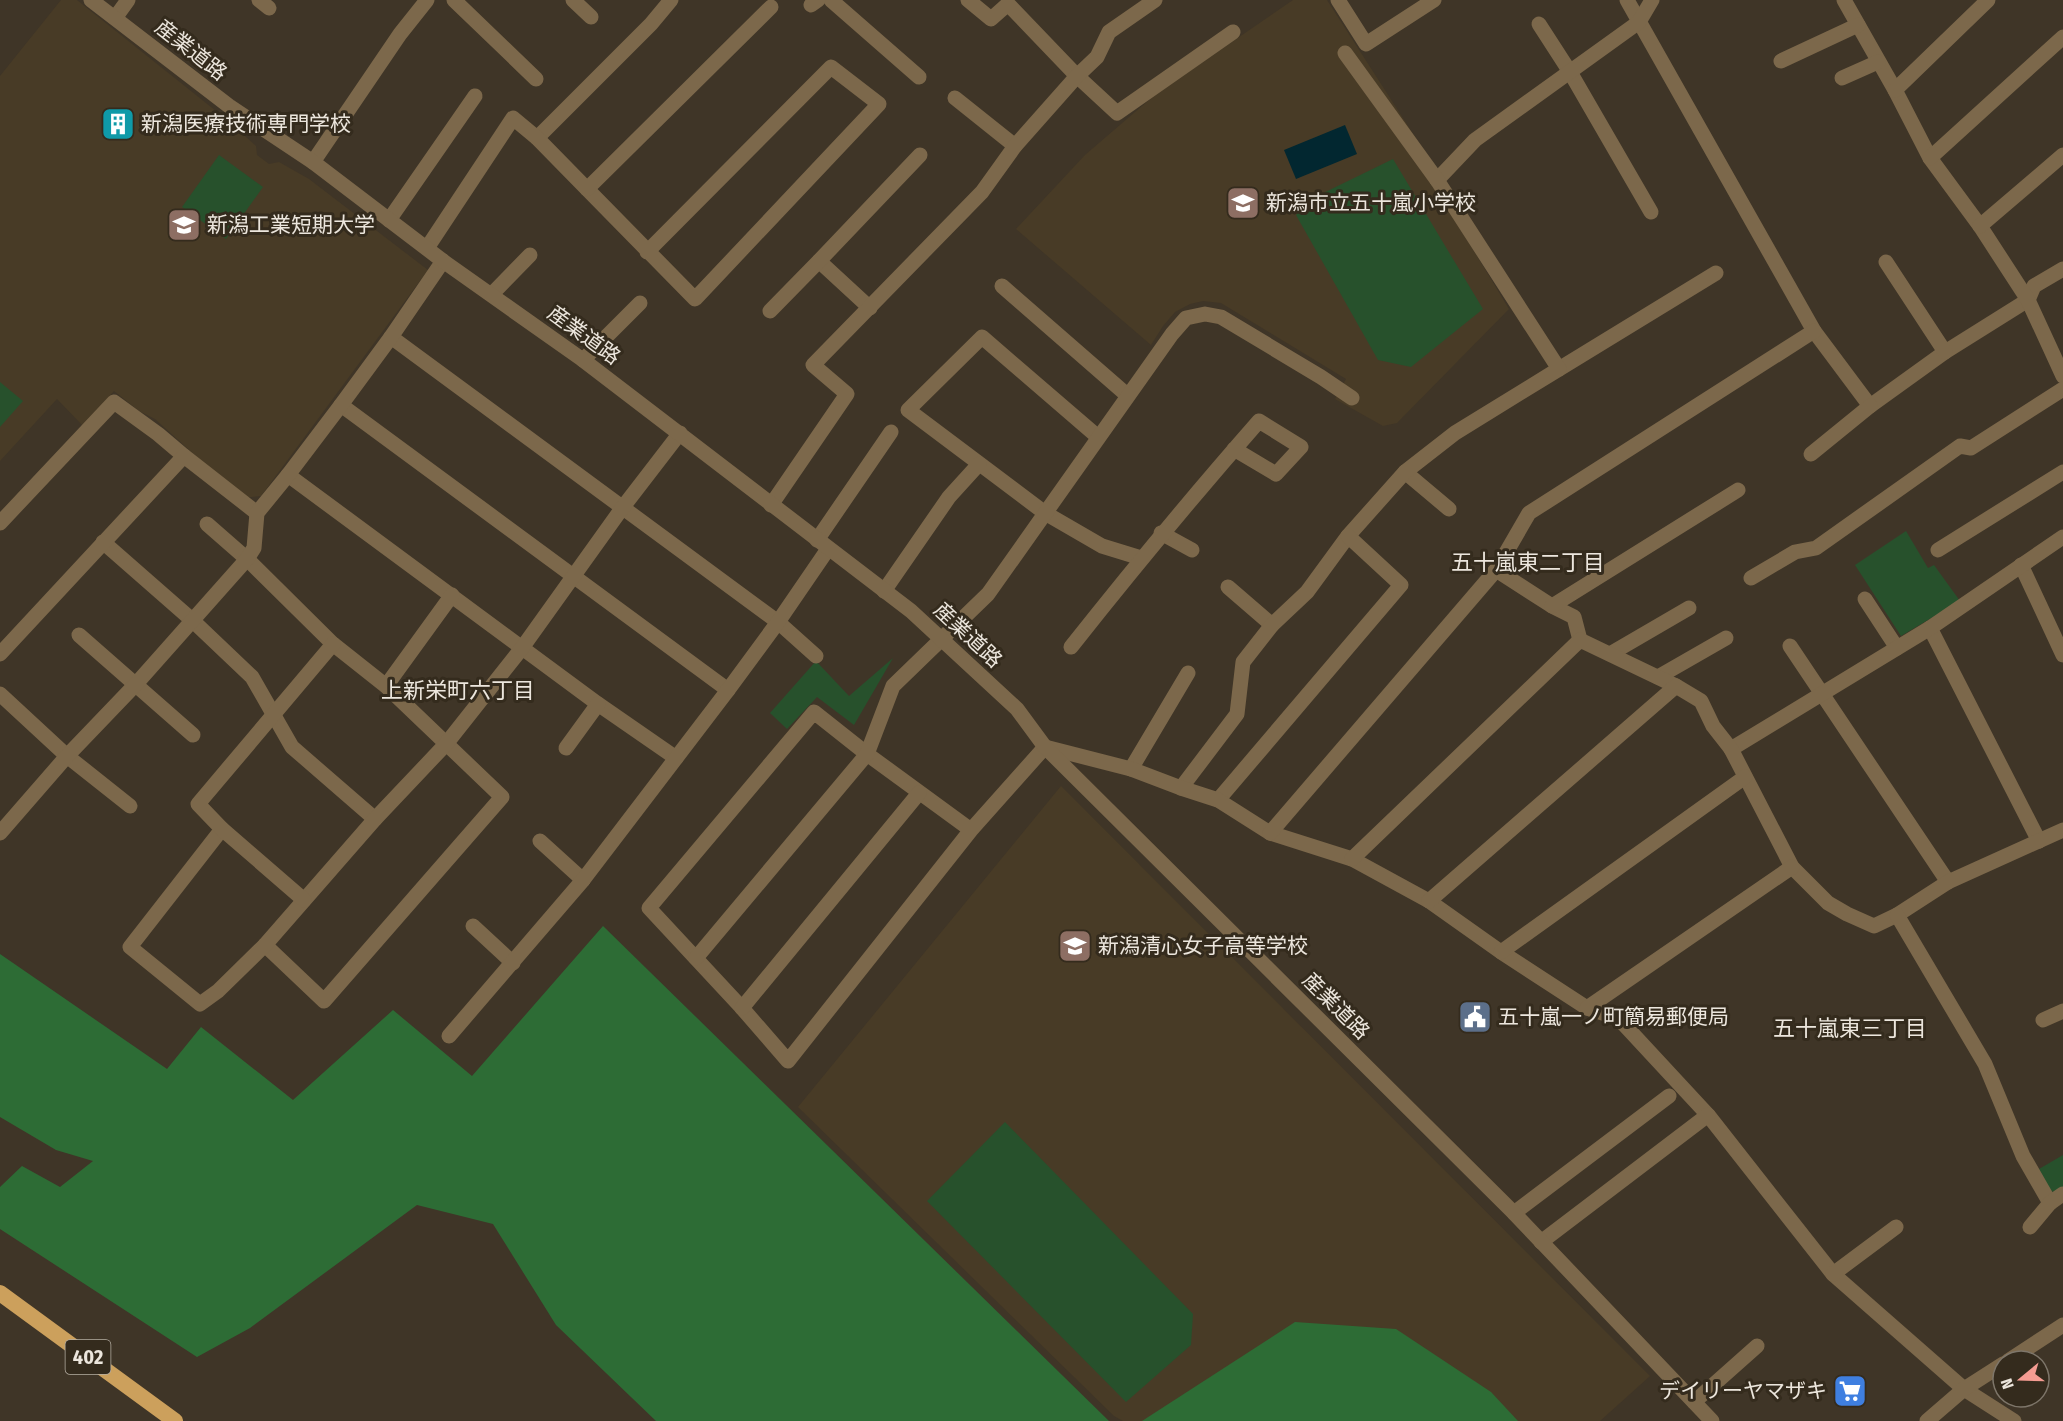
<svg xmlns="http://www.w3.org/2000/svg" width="2063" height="1421" viewBox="0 0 2063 1421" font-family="'Fira Sans Condensed','Noto Sans JP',sans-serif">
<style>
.built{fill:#483b26}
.green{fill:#27512c}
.forest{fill:#2d6c35}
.water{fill:#022730}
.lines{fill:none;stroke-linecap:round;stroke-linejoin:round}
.minor{stroke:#7c684b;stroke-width:15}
.tertiary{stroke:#7c684b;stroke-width:15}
.trunk{stroke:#cca05c;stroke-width:16}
.labels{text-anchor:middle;stroke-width:6;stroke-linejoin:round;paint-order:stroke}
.shield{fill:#342b1d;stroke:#b5aea3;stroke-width:1.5}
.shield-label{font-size:20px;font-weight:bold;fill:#ece6dd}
.street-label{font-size:21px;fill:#ece6dd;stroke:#342b1d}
.poi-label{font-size:21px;fill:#ece6dd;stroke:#342b1d;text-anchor:start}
.neighbourhood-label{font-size:22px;fill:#ece6dd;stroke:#342b1d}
</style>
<rect width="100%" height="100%" fill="#3f3527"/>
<!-- built -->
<g class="built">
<polygon points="61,0 77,0 226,119 256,146 257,155 269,164 279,162 309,179 428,270 261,496 242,498 155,419 139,411 114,391 83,426 57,399 0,461 0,76"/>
<polygon points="1293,0 1327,0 1437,171 1430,178 1509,309 1397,423 1383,426 1335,399 1346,379 1221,303 1203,301 1190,304 1175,312 1163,326 1151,345 1016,229 1085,155 1156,94"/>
<polygon points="1061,786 1650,1376 1600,1421 1123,1421 1114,1416 798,1107"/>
</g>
<!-- green -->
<g class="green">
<polygon points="219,155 263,187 226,239 182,207"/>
<polygon points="1393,159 1483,309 1411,367 1378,360 1296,215 1309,200"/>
<polygon points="0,382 23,401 0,427"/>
<polygon points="1906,531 1928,568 1934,565 1960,601 1901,636 1855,565"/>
<polygon points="893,658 854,725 817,697 787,729 770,713 816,661 849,696"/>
<polygon points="1005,1122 1193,1314 1191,1345 1126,1402 927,1201"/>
<polygon points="2063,1155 2063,1190 2051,1192 2039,1169"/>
</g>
<!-- forest -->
<g class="forest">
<polygon points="603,926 1109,1421 656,1421 556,1325 493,1224 417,1205 250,1328 197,1357 0,1229 0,1187 22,1166 60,1187 93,1161 56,1150 0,1117 0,954 167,1069 201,1027 293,1100 393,1010 472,1076"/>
<polygon points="1295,1322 1396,1329 1491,1392 1518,1421 1142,1421"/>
</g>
<!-- water -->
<polygon class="water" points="1345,125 1357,154 1296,179 1284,150"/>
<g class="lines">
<!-- minor -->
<g class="minor">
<polyline points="259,0 269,8"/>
<polyline points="454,0 536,79"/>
<polyline points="573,0 591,17"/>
<polyline points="831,0 919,77"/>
<polyline points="968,0 991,19 1008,4 1077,76 1117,113 1233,32"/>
<polyline points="1338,0 1366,44 1434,0"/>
<polyline points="1627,0 1814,331 1870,406 1945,352 2028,300 2034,286 2063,269"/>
<polyline points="1844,0 1895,90 1930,158 1980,226 2028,300 2063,376"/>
<polyline points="811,5 818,0"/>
<polyline points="115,18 128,0"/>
<polyline points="1539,24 1570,72 1651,212"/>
<polyline points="1781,61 1858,25"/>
<polyline points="1842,78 1878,62"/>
<polyline points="1895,90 1988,0"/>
<polyline points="955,98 1015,146"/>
<polyline points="537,138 651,24 671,0"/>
<polyline points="1930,158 2063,37"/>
<polyline points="313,162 400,34 427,0"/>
<polyline points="1437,180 1475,140 1639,22 1652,0"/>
<polyline points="587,189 695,299 879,104 831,67 647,252"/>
<polyline points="389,220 475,96"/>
<polyline points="1980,226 2063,155"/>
<polyline points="427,248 513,118 537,138 587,189 771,7"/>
<polyline points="819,261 870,308"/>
<polyline points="1886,262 1945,352"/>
<polyline points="1002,286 1127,395"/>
<polyline points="492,294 530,255"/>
<polyline points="770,311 819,261 920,155"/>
<polyline points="391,337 778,622 816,656"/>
<polyline points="583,360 640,303"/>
<polyline points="1559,369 1716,273"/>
<polyline points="341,405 728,690"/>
<polyline points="1098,437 982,337 908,410 1045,513 1102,546 1141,558"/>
<polyline points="1811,454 1870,406"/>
<polyline points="1405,472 1449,509"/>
<polyline points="288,475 598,704 676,758"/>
<polyline points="771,505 847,394 813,365 982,192 1015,146 1077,76 1097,57 1109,32 1155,0"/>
<polyline points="0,523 114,402 158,434 184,456"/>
<polyline points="207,524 247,559 333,644 386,686 502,797 324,1001 265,945"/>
<polyline points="1161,533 1192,550"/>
<polyline points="817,540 891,432"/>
<polyline points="103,542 192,620 252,677 292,747 375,819"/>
<polyline points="1938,550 2063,472"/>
<polyline points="2021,565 2063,655"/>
<polyline points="1496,570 1552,606 1574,617 1580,640"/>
<polyline points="1751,578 1795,552 1816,548 1960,446 1971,448 2063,389"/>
<polyline points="1228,587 1272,625"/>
<polyline points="884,591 949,497 979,464"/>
<polyline points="1865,599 1897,648"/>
<polyline points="1552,606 1738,490"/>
<polyline points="1930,628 2039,841"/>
<polyline points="79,635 193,735"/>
<polyline points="1790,646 1948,882"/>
<path d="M1071,647C1132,570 1194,495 1259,421L1301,447L1276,474L1234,449"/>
<polyline points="0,654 184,456 257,513"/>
<polyline points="1610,654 1689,608"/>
<polyline points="1658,677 1726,638"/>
<polyline points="386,686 452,595"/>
<polyline points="0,694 67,756 130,806"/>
<polyline points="566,748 598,704"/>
<polyline points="1731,749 1930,628 2063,537"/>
<polyline points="1131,769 1188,673"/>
<polyline points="1181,788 1237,714 1243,662 1272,625 1307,592 1348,536 1405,472 1455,433 1559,369 1437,180 1345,53"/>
<polyline points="1218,800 1401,585 1348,536"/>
<polyline points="222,829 130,947 200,1004 218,991 265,945 375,819 446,744 522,648 623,507 680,433"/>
<polyline points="971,830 867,754 814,712 649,908 742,1008 788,1061 971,830 1045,747 1131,769 1181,788 1218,800 1270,833 1352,859 1429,901 1501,952 1587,1008 1618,1018 1708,1115 1833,1274 1964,1389 2014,1421"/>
<polyline points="0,833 67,756 136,684 247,559 254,548 257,513 288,475 341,405 391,337 443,261"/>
<polyline points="1270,833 1496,570 1529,513 1814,331"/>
<polyline points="540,841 583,880"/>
<polyline points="1352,859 1580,640 1676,686"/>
<polyline points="304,900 222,829 198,804 333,644"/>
<polyline points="1429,901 1676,686 1701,701 1713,726 1731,749 1792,867 1828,903 1847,914 1874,926 1897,915 1948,882 2063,830"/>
<polyline points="1897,915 1985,1064 2023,1156 2050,1203"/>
<polyline points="473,926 513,963"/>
<polyline points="1501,952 1745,777"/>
<polyline points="696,958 867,754 893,686 988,594 1172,334 1186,318 1205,314 1221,317 1321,377 1352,398"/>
<polyline points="742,1008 919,793"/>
<polyline points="1587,1008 1792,867"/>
<polyline points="2043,1020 2063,1011"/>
<polyline points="449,1036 583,880 728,690 778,622 828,549"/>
<polyline points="1514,1213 1669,1096"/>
<polyline points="2030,1227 2050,1203 2063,1194"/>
<polyline points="1541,1242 1708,1115"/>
<polyline points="1833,1274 1896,1227"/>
<polyline points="1694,1402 1757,1346"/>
</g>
<!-- tertiary -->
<g class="tertiary">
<polyline points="91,0 229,106 313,162 443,261 583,360 911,611 1017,709 1045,747 1514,1213 1712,1421"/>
<polyline points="2008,1361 2063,1325"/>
<polyline points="1927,1421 1964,1389 2003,1364"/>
</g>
<!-- trunk -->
<polyline class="trunk" points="0,1293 175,1421"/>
</g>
<!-- icons -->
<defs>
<symbol id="building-square" viewBox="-11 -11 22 22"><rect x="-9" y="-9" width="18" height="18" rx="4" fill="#0f9aa8" stroke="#342b1d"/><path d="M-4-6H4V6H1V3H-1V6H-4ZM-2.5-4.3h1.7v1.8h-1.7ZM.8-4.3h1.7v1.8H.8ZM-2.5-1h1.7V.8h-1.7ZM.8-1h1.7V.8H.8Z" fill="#fff"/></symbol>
<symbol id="school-square" viewBox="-11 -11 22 22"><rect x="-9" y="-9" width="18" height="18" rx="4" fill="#8d6e63" stroke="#342b1d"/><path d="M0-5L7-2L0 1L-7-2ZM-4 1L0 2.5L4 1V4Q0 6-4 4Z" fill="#fff"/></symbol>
<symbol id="university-square" viewBox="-11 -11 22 22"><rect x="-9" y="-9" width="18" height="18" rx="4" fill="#8d6e63" stroke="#342b1d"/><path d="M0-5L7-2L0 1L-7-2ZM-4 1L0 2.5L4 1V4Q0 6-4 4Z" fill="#fff"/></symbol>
<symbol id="civic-square" viewBox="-11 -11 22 22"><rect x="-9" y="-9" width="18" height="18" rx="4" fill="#5c6f8a" stroke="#342b1d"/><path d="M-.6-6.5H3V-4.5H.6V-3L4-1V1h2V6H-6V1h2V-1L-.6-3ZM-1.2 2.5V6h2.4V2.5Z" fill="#fff"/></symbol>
<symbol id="supermarket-square" viewBox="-11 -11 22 22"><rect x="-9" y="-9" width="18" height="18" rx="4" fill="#3f7fe0" stroke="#342b1d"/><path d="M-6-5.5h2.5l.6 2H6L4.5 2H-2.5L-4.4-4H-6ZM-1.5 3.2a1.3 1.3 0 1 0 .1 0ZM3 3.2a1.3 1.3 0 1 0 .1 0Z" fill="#fff"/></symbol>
</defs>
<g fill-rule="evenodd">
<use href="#building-square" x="99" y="105" width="38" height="38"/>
<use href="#school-square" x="1224" y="184" width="38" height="38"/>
<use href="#university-square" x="165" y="206" width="38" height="38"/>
<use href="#school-square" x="1056" y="927" width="38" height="38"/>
<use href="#civic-square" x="1456" y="998" width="38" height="38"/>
<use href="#supermarket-square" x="1831" y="1372" width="38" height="38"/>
</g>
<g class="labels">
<!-- shield labels -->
<rect class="shield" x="65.5" y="1340" width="45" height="34" rx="4.5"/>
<g class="shield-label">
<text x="88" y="1364">402</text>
</g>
<!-- street labels -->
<g class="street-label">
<text transform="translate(191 50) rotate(38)" y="7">産業道路</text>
<text transform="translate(584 335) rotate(36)" y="7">産業道路</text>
<text transform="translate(968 635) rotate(43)" y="7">産業道路</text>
<text transform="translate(1336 1006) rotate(45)" y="7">産業道路</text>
</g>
<!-- poi labels -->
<g class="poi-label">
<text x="141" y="131">新潟医療技術専門学校</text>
<text x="1266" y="210">新潟市立五十嵐小学校</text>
<text x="207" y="232">新潟工業短期大学</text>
<text x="1098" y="953">新潟清心女子高等学校</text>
<text x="1498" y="1024">五十嵐一ノ町簡易郵便局</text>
<text x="1827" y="1398" text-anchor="end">デイリーヤマザキ</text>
</g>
<!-- neighbourhood labels -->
<g class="neighbourhood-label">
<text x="1528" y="570">五十嵐東二丁目</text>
<text x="458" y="698">上新栄町六丁目</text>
<text x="1850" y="1036">五十嵐東三丁目</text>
</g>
</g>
<!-- north arrow -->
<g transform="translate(2021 1379) rotate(251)"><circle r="28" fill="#342b1d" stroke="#7e766a" stroke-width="1.5"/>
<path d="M0-4.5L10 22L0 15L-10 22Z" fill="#f59c92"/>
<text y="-9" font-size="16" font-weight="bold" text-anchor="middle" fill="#ece6dd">N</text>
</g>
</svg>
